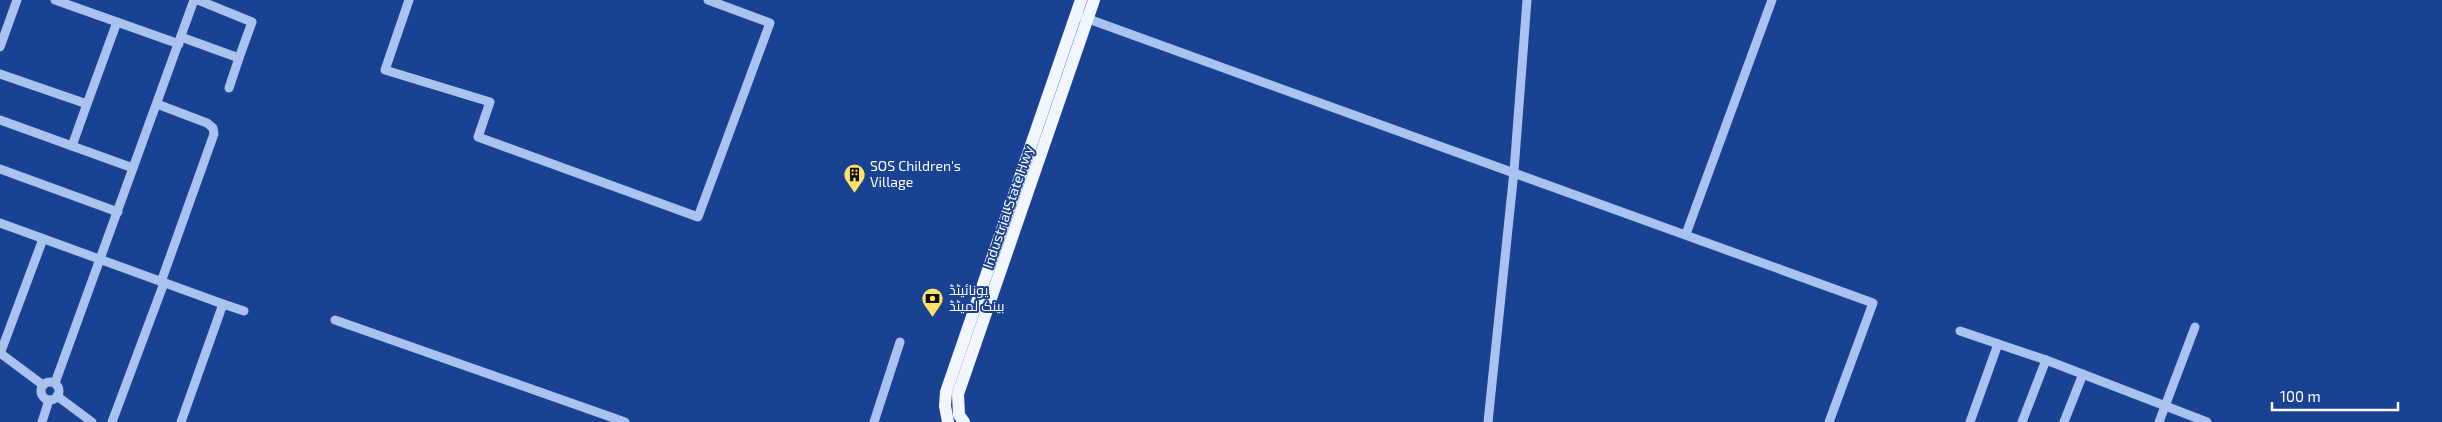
<svg xmlns="http://www.w3.org/2000/svg" width="2442" height="422" viewBox="0 0 2442 422" font-family="'Exo 2',Cairo,sans-serif">
<style>
.lines{fill:none;stroke-linecap:round;stroke-linejoin:round}
.minor{stroke:#a9c2f0;stroke-width:9}
.major{stroke:#f2f6ff;stroke-width:12}
.labels{text-anchor:middle;stroke-width:4;stroke-linejoin:round;paint-order:stroke}
.poi-label{font-size:14px;fill:#fff;stroke:#194293;text-anchor:start}
.street-label{font-size:14px;fill:#fff;stroke:#194293}
</style>
<rect width="100%" height="100%" fill="#194293"/>
<g class="lines">
<!-- minor -->
<g class="minor">
<polyline points="55,0 117,22"/>
<polyline points="198,0 252,22 239,58"/>
<polyline points="409,0 385,70 490,102 478,137 698,217 770,23 708,0"/>
<polyline points="1083,17 1873,303 1829,422"/>
<polyline points="181,37 239,58 229,88"/>
<polyline points="0,47 17,0"/>
<polyline points="0,74 87,104 117,22 179,44"/>
<polyline points="157,104 207,123 213,128 214,134 161,282"/>
<polyline points="0,120 72,146 87,104"/>
<polyline points="72,146 133,168"/>
<polyline points="0,169 118,212"/>
<polyline points="0,223 223,304 181,422"/>
<polyline points="1686,234 1772,0"/>
<polyline points="223,304 244,311"/>
<polyline points="335,320 625,422"/>
<polyline points="1960,331 2046,360 2207,422"/>
<polyline points="0,353 43,385"/>
<polyline points="0,354 43,239"/>
<circle cx="50" cy="391" r="9"/>
<polyline points="55,383 194,0"/>
<polyline points="57,396 92,422"/>
<polyline points="42,422 49,400"/>
<polyline points="112,422 164,283"/>
<polyline points="874,422 900,342"/>
<polyline points="1488,422 1514,171 1527,0"/>
<polyline points="1970,422 1998,344"/>
<polyline points="2022,422 2046,360"/>
<polyline points="2064,422 2083,374"/>
<polyline points="2159,422 2195,327"/>
</g>
<!-- major -->
<g class="major">
<polyline points="948,422 945,406 946,392 1081,0"/>
<polyline points="964,422 959,415 958,394 1094,0"/>
</g>
</g>
<!-- icons -->
<defs>
<symbol id="building-pin" viewBox="-11 -11 22 30"><path d="M0 17L-7.5 6A9.5 9.5 0 1 1 7.5 6Z" fill="#ffe268" stroke="#194293"/><path d="M-4-6H4V6H1V3H-1V6H-4ZM-2.5-4.3h1.7v1.8h-1.7ZM.8-4.3h1.7v1.8H.8ZM-2.5-1h1.7V.8h-1.7ZM.8-1h1.7V.8H.8Z" fill="#111"/></symbol>
<symbol id="bank-pin" viewBox="-11 -11 22 30"><path d="M0 17L-7.5 6A9.5 9.5 0 1 1 7.5 6Z" fill="#ffe268" stroke="#194293"/><path d="M-6-4H6V4H-6ZM0-2.3a2.3 2.3 0 1 0 0 4.6a2.3 2.3 0 1 0 0-4.6Z" fill="#111"/></symbol>
</defs>
<g fill-rule="evenodd">
<use href="#building-pin" x="842" y="162" width="25" height="34"/>
<use href="#bank-pin" x="920" y="286" width="25" height="34"/>
</g>
<g class="labels">
<!-- poi labels -->
<g class="poi-label">
<text x="870" y="171">SOS Children's<tspan x="870" dy="16">Village</tspan></text>
<text x="949" y="295">یونائیٹڈ<tspan x="949" dy="16">بینک لمیٹڈ</tspan></text>
</g>
<!-- street labels -->
<g class="street-label">
<text transform="translate(1008 207) rotate(-71)" y="5">Industrial State Hwy</text>
</g>
</g>
<!-- scale -->
<path d="M2272 402v8h126v-8" fill="none" stroke="#ffffff" stroke-width="2.5"/>
<text x="2280" y="402" font-size="15" fill="#ffffff" stroke="#194293" stroke-width="4" paint-order="stroke">100 m</text>
</svg>
